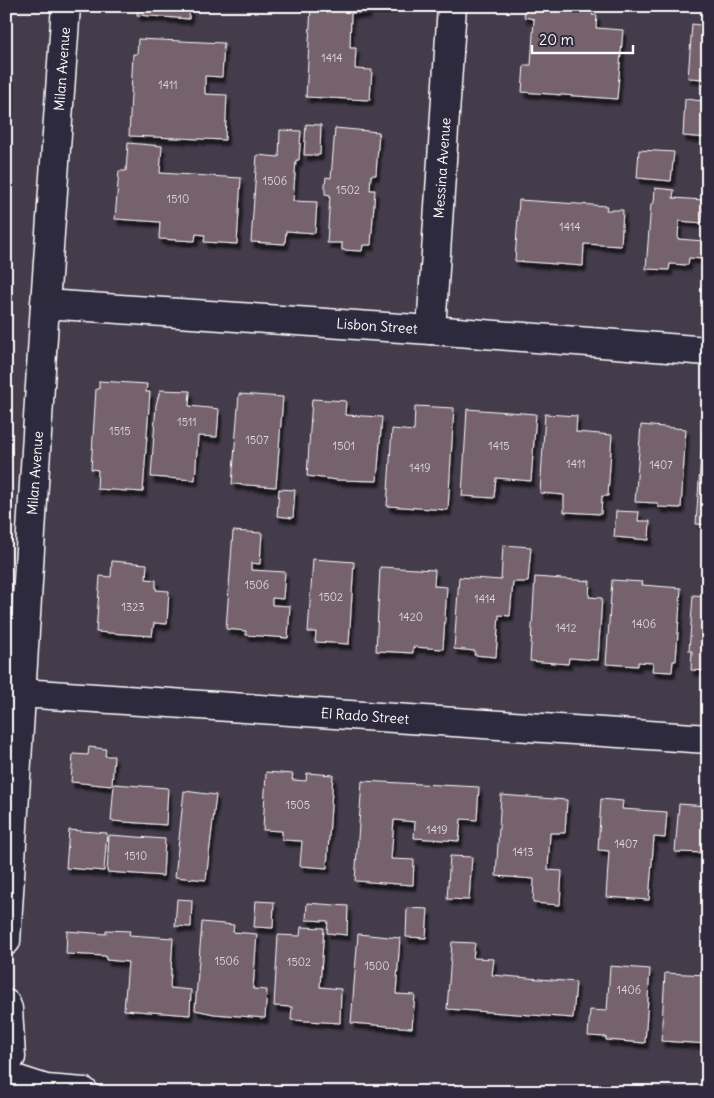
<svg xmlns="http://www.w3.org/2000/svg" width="714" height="1098" viewBox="0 0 714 1098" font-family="Delius,sans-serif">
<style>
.building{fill:#76626c;stroke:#fff;filter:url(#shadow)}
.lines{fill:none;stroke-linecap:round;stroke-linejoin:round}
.street-casing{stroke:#fff;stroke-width:31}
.street{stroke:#2f2a3d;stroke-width:28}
.labels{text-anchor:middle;stroke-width:4;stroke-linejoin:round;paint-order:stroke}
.number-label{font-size:11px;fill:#ddd8da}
.street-label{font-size:14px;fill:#fff;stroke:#2f2a3d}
</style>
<defs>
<filter id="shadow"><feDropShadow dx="3" dy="5.5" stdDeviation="1" flood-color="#0009"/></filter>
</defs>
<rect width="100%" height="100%" fill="#443b4b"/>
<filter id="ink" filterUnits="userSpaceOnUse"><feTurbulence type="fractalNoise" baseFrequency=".02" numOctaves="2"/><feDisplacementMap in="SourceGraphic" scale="10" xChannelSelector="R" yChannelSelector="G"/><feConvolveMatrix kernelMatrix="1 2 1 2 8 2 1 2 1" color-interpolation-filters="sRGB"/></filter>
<g filter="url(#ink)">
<!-- building -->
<g class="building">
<polygon points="138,6 190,6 189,19 137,15"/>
<polygon points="311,6 368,6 368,13 351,13 350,48 356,48 355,69 372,70 370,100 306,97"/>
<polygon points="525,6 593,6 592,15 597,15 596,28 623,30 617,99 522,92 524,65 531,65 534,19 524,17"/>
<polygon points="692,24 708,26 708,138 683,136 685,99 703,101 704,79 688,78"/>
<polygon points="138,39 224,43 222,77 205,76 205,94 227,95 225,140 129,136 133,54 137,54"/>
<polygon points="306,124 321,125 320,155 304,155"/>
<polygon points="335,128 379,132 376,175 371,175 370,190 375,190 371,245 363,245 362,251 342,250 342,243 327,243 330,195 325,194 325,186 326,177 331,178"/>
<polygon points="280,130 301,131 299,160 296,160 293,201 317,202 315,233 286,231 285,244 251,242 257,155 279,157"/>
<polygon points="128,143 162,146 160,173 241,178 237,244 204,242 205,235 196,234 195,241 159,239 160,222 115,219 119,171 126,171"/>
<polygon points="639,150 674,152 671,181 637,178"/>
<polygon points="655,188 674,190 673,198 704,200 702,223 679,221 678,239 704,241 703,259 689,258 688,265 670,264 669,270 646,269 651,204 654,203"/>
<polygon points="519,200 607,206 606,210 623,210 621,246 584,244 583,266 515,261"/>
<polygon points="99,381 147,384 146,392 150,392 143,492 97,489 98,470 91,469 96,389 99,389"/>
<polygon points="160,390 190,391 189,406 219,409 217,437 198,436 195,480 151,477 156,405"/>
<polygon points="239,394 283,397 276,487 232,484"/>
<polygon points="312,399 346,401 345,415 382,417 377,481 337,480 307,476"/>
<polygon points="415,406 454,408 448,510 387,506 392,429 414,431"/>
<polygon points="467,409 536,414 531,481 496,478 494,498 462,496"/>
<polygon points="545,414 577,416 576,432 612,435 608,496 602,496 601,514 564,512 564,495 540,493"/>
<polygon points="641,425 686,429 681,508 658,507 658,503 635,502"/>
<polygon points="703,425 708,426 708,525 696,524"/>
<polygon points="279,489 295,490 293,518 277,516"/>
<polygon points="616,511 639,512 638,521 650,521 649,540 614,537"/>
<polygon points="233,531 262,533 260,564 251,563 251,570 285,572 283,599 272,598 272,605 290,606 288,638 246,635 246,631 226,629"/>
<polygon points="503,545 531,547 528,582 513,582 510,616 499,615 496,657 474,655 475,651 454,649 459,577 501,580"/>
<polygon points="313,559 354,562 349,644 315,642 316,632 308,632"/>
<polygon points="112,561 147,564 146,579 156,580 156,590 169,591 167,624 154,623 152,636 96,632 100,576 111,577"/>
<polygon points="380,567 435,570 434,586 447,587 443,649 413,647 413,653 376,651"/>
<polygon points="535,577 590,581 589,597 602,598 598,660 569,658 568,664 530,661"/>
<polygon points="612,580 643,582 642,585 681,588 676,661 673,661 672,672 652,671 653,663 638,662 638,666 606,664"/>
<polygon points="693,595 708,596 708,671 691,670 692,651 689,651"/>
<polygon points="89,747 106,749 105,756 114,756 112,786 71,782 73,754 88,755"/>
<polygon points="266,772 293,774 292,780 306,781 307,773 333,775 327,868 300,866 302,841 282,840 282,831 263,830"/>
<polygon points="362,781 479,787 477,820 461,819 459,841 414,838 415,822 394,820 391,859 414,860 413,885 355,881"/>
<polygon points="114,784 168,788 166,825 111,821"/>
<polygon points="184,791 216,795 206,880 175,877"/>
<polygon points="501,795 567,800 565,833 550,833 548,870 562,871 560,905 533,903 534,879 496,876"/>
<polygon points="601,799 623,801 622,809 667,812 665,838 654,837 649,900 606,897 609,851 598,850"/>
<polygon points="679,804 708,806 708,853 675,852"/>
<polygon points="69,830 107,833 104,871 66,868"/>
<polygon points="109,835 165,839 163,876 107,872"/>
<polygon points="450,856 472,857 469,900 447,899"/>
<polygon points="177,899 192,900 191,927 175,926"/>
<polygon points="256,901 274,902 273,928 254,927"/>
<polygon points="307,903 348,906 347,935 327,933 328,921 306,920"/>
<polygon points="407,908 428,909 426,938 406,937"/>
<polygon points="202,922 234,925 233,932 257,934 253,989 267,990 265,1018 214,1014 195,1010"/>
<polygon points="301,927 324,928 320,987 341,989 340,1023 291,1020 292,1007 274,1006 278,935 300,936"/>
<polygon points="106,930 130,931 129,935 173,938 170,988 191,990 190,1015 124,1010 128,962 106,960 106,956 66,954 67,931 106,934"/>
<polygon points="358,934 400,938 396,994 415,995 412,1028 351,1023"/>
<polygon points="452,942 475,943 473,958 494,959 492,975 576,982 573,1018 447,1009"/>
<polygon points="610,966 650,969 645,1043 606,1040 606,1037 588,1036 590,1010 607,1011"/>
<polygon points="665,973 708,975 708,1052 708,1044 661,1041"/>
</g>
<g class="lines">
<defs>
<g id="street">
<polyline points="45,304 431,330 708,351"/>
<polyline points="431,330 452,6"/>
<polyline points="21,693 708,739"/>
<polyline points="6,941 45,304 66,6"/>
<polyline points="6,1004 8,1009 11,1057"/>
<polyline points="11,1092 12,1078 46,1089 84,1092"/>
</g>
</defs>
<!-- street casing -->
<use href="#street" class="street-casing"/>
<!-- street -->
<use href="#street" class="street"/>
</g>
</g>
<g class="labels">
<!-- number labels -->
<g class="number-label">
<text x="332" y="62">1414</text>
<text x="168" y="89">1411</text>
<text x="275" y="185">1506</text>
<text x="348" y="194">1502</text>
<text x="178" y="203">1510</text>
<text x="570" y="231">1414</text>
<text x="187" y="426">1511</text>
<text x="120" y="435">1515</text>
<text x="257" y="444">1507</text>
<text x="344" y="450">1501</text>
<text x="499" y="450">1415</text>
<text x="576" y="468">1411</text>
<text x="661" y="469">1407</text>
<text x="420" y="472">1419</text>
<text x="257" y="589">1506</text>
<text x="331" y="601">1502</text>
<text x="485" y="603">1414</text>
<text x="133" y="611">1323</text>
<text x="411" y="621">1420</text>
<text x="644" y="628">1406</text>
<text x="566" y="632">1412</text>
<text x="298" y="809">1505</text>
<text x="437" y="834">1419</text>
<text x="626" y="848">1407</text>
<text x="523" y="856">1413</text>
<text x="136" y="860">1510</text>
<text x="227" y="965">1506</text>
<text x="299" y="966">1502</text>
<text x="377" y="970">1500</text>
<text x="629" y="994">1406</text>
</g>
<!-- street labels -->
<g class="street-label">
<text transform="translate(62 69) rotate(-86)" y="5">Milan Avenue</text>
<text transform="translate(442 168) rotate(-86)" y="5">Messina Avenue</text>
<text transform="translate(377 326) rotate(4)" y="5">Lisbon Street</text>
<text transform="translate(35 473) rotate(-86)" y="5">Milan Avenue</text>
<text transform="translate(365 716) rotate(4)" y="5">El Rado Street</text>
</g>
</g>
<!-- margin -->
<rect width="714" height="1098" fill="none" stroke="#2f2a3d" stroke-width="25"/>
<rect x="12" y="12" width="689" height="1073" fill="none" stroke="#fff" stroke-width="2" filter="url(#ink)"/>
<!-- scale -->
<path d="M532 45v8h101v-8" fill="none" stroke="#ffffff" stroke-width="2.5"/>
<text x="539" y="45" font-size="15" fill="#ffffff" stroke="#2f2a3d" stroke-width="4" paint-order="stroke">20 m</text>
</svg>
